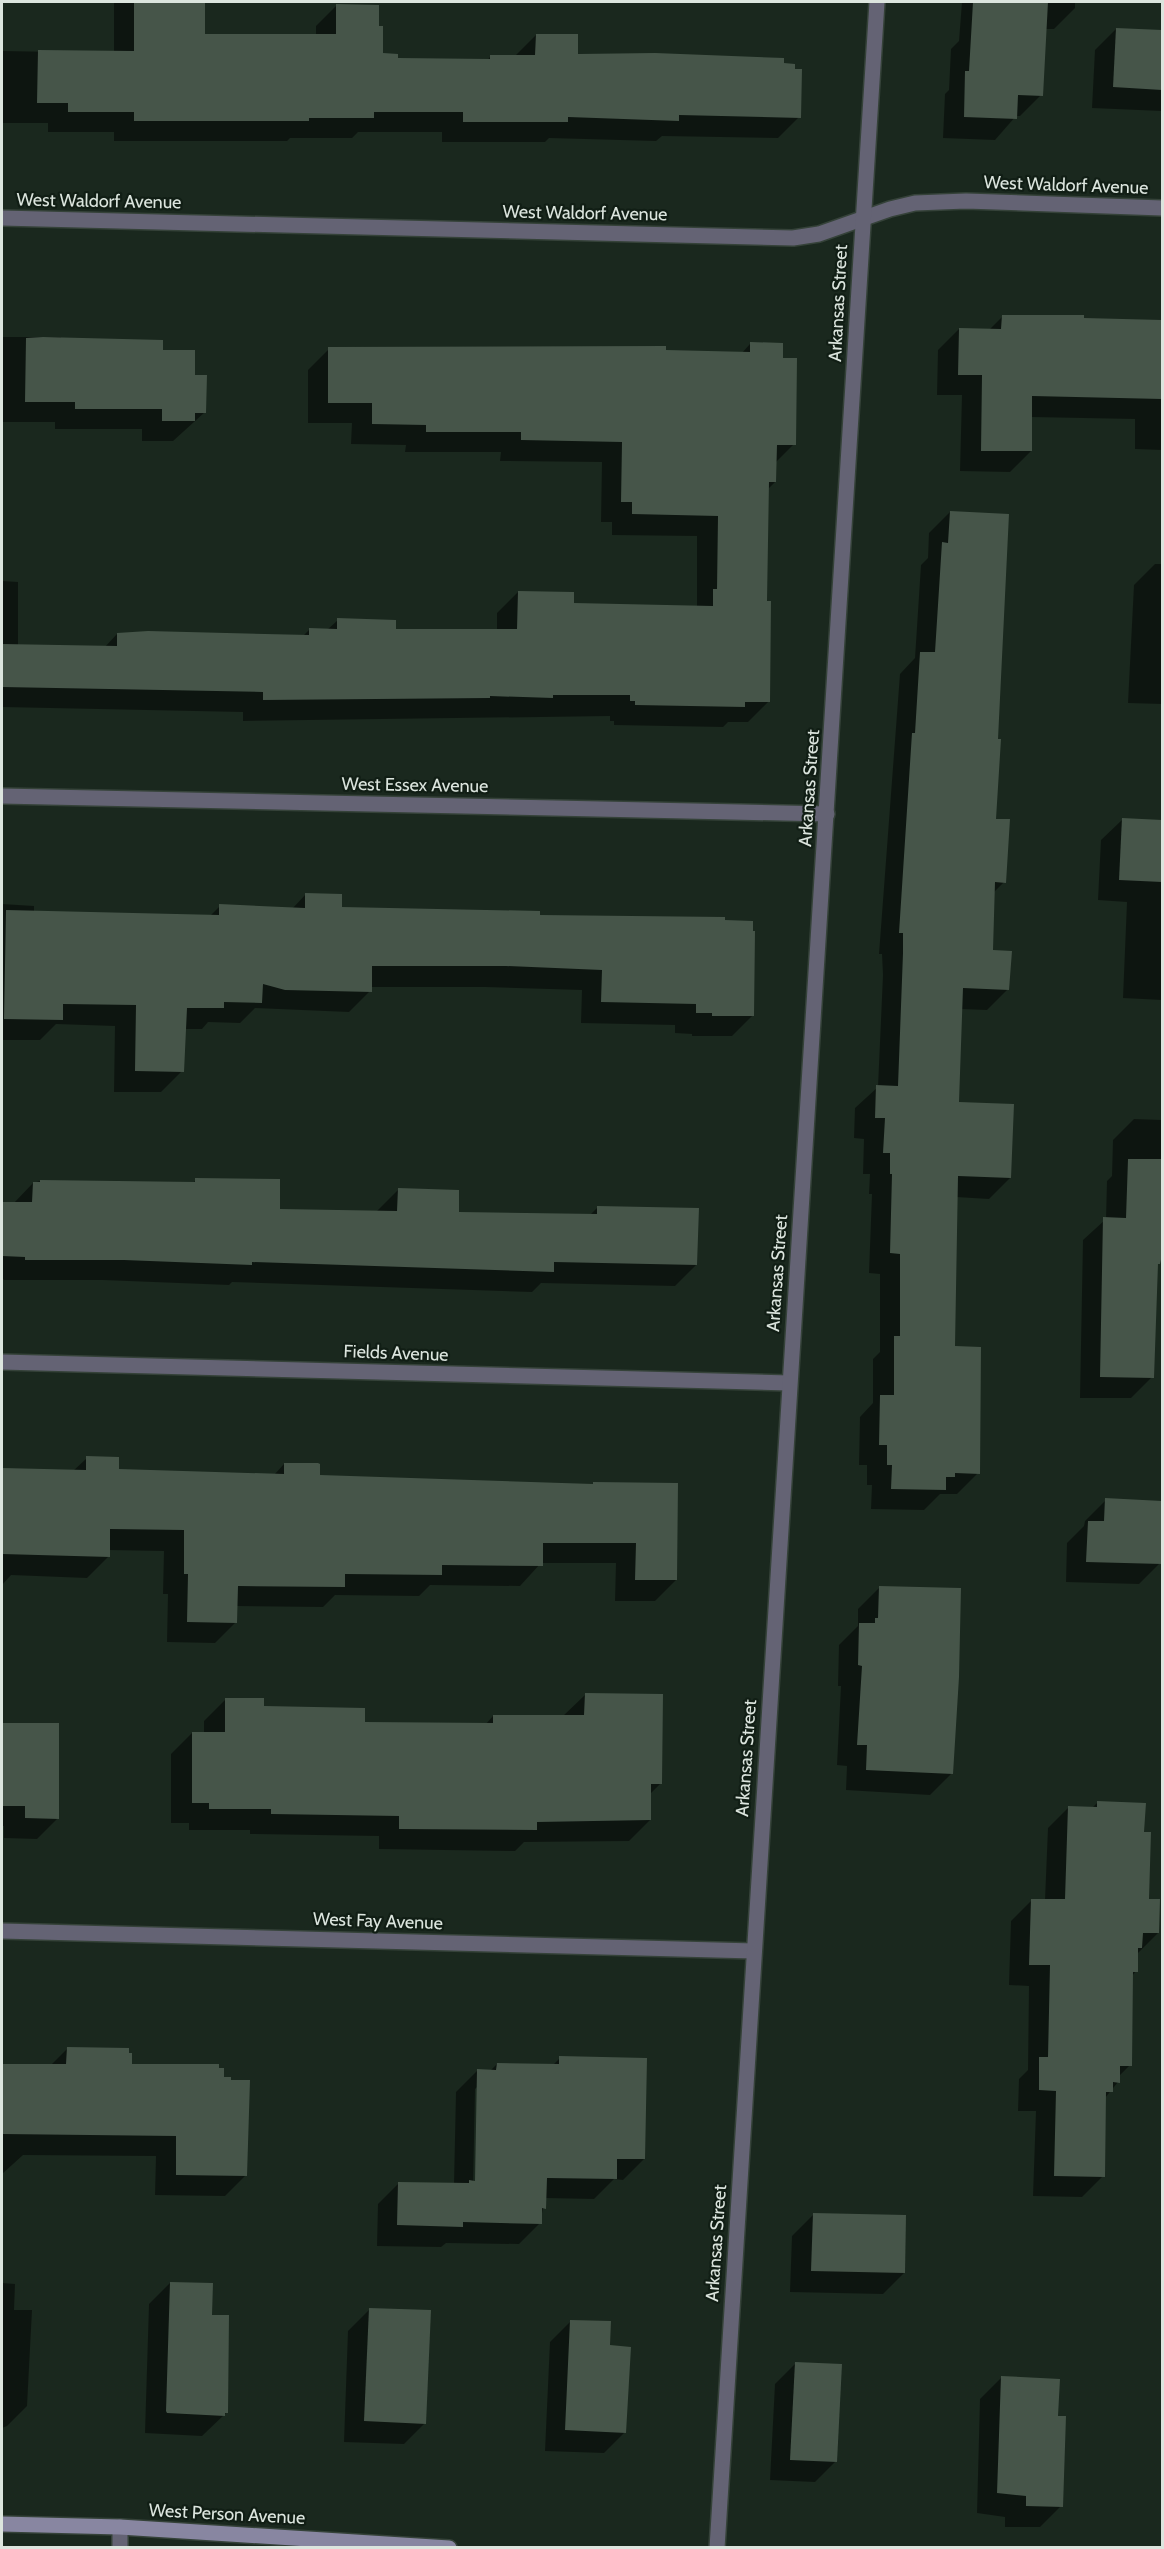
<svg xmlns="http://www.w3.org/2000/svg" width="1164" height="2549" viewBox="0 0 1164 2549" font-family="Cabin,sans-serif">
<style>
.shadow{fill:#0007;fill-rule:evenodd}
.building{fill:#465549}
.lines{fill:none;stroke-linecap:round;stroke-linejoin:round}
.street-casing{stroke:#354239;stroke-width:18}
.secondary-casing{stroke:#354239;stroke-width:18}
.street{stroke:#646374;stroke-width:15}
.secondary{stroke:#8886a1;stroke-width:15}
.labels{text-anchor:middle;stroke-width:4.5;stroke-linejoin:round;paint-order:stroke}
.street-label{font-size:18px;fill:#dce5de;stroke:#111e15}
</style>
<rect width="100%" height="100%" fill="#1a281e"/>
<!-- shadow -->
<g class="shadow">
<polygon points="114,2 203,2 203,35 316,35 316,26 337,5 377,28 382,55 396,59 487,61 490,57 514,57 536,35 576,56 799,117 778,138 662,136 656,141 549,138 545,142 442,142 442,132 358,132 352,138 290,138 287,141 114,141 114,132 48,132 48,123 2,123 2,51 114,53"/>
<polygon points="962,2 1075,2 1075,8 1054,29 1045,29 1041,95 1020,116 1016,116 995,140 943,138 945,94 949,90 951,49 959,41"/>
<polygon points="1116,29 1162,31 1162,111 1092,108 1095,50"/>
<polygon points="1002,317 1162,321 1162,450 1135,449 1135,419 1031,417 1031,451 1010,472 960,471 962,395 937,395 938,350 959,329 989,330"/>
<polygon points="2,337 61,337 61,339 162,352 194,376 205,412 173,441 142,441 142,429 55,429 55,422 2,422"/>
<polygon points="750,344 782,359 794,444 775,463 775,482 768,489 766,602 769,701 748,722 728,722 723,727 614,725 614,721 610,721 610,716 243,721 243,712 2,707 2,581 18,582 18,646 104,648 117,634 303,636 309,630 327,630 338,620 394,631 497,631 497,613 518,592 572,604 697,607 697,536 612,535 612,522 601,522 602,462 500,461 501,452 405,452 406,445 351,444 352,423 308,423 308,370 329,349 741,354"/>
<polygon points="950,512 1004,882 993,893 991,952 1008,989 987,1010 960,1009 958,1104 1010,1178 989,1199 956,1197 953,1347 978,1473 957,1494 940,1494 924,1510 871,1509 872,1485 867,1485 867,1465 859,1465 860,1417 873,1403 873,1359 880,1352 880,1274 869,1273 872,1194 869,1194 870,1174 863,1174 864,1139 854,1138 855,1108 878,1087 883,975 882,954 879,954 900,674 915,658 921,565 928,558 929,533"/>
<polygon points="1155,564 1162,564 1162,704 1128,703 1134,585"/>
<polygon points="1122,820 1162,822 1162,1000 1123,998 1127,902 1098,900 1101,840"/>
<polygon points="306,894 340,909 538,917 753,1015 732,1036 692,1036 692,1034 675,1033 675,1025 581,1023 582,990 485,987 370,987 370,991 349,1012 255,1008 240,1023 208,1022 202,1029 184,1029 182,1071 161,1092 114,1092 115,1026 56,1024 40,1040 2,1040 2,904 34,906 34,912 209,917 220,906 292,909"/>
<polygon points="1134,1119 1162,1120 1162,1257 1156,1266 1152,1377 1131,1398 1080,1398 1083,1240 1106,1219 1107,1181 1112,1176 1113,1140"/>
<polygon points="196,1180 278,1211 377,1211 398,1190 458,1213 590,1215 598,1207 696,1265 675,1286 541,1283 532,1292 232,1282 229,1285 103,1280 4,1280 2,1278 2,1204 13,1204 33,1183 40,1181 193,1183"/>
<polygon points="87,1458 118,1470 274,1475 284,1464 319,1477 591,1486 676,1580 655,1601 615,1601 616,1563 541,1563 520,1586 430,1585 419,1596 335,1595 323,1607 236,1606 236,1622 215,1643 167,1642 168,1594 163,1594 164,1551 108,1550 108,1557 87,1578 11,1575 2,1585 2,1469 73,1471"/>
<polygon points="1106,1500 1162,1502 1160,1563 1139,1584 1066,1582 1067,1543 1084,1526 1085,1521"/>
<polygon points="879,1588 951,1774 930,1795 846,1790 847,1766 837,1765 841,1686 838,1686 839,1645 858,1626 858,1609"/>
<polygon points="585,1695 661,1783 650,1794 650,1820 629,1841 524,1842 515,1851 379,1849 379,1836 250,1834 250,1830 189,1830 189,1823 171,1823 171,1754 192,1733 204,1733 204,1721 225,1700 363,1723 485,1725 493,1716 563,1716"/>
<polygon points="2,1724 58,1724 58,1818 37,1839 4,1838 4,1826 2,1826"/>
<polygon points="1097,1803 1143,1833 1148,1900 1158,1933 1137,1954 1136,1971 1132,1976 1130,2065 1119,2076 1118,2082 1105,2098 1103,2176 1082,2197 1033,2196 1036,2111 1018,2111 1019,2079 1028,2070 1029,1986 1009,1985 1011,1921 1032,1900 1045,1900 1048,1828 1069,1807 1092,1808"/>
<polygon points="67,2049 131,2066 223,2079 246,2175 225,2196 155,2195 156,2156 23,2155 2,2174 2,2066 50,2066"/>
<path d="M560,2058L644,2159L623,2180L614,2179L594,2199L545,2198L540,2223L519,2244L446,2243L441,2247L377,2246L378,2204L399,2183L454,2184L456,2092L477,2071H490L497,2064L553,2065ZM478,2086L476,2188H473L475,2089Z"/>
<polygon points="813,2215 904,2273 883,2294 790,2292 792,2236"/>
<polygon points="2,2283 15,2284 14,2310 32,2310 27,2406 7,2426 2,2428"/>
<polygon points="170,2283 210,2316 226,2413 202,2436 145,2433 149,2304"/>
<polygon points="369,2310 425,2423 404,2444 344,2442 348,2331"/>
<polygon points="571,2321 609,2347 625,2432 604,2453 545,2451 550,2342"/>
<polygon points="796,2363 836,2461 815,2482 770,2480 775,2384"/>
<polygon points="1001,2378 1057,2417 1061,2506 1040,2527 1005,2527 1005,2517 977,2513 980,2399"/>
</g>
<!-- building -->
<g class="building">
<polygon points="134,2 205,2 205,34 336,34 336,4 379,5 379,26 383,26 383,53 398,54 398,58 490,59 490,55 535,55 536,34 578,34 578,54 655,53 784,58 784,63 795,64 795,69 802,69 801,118 679,115 679,121 568,117 568,122 463,122 463,112 374,112 374,118 309,118 309,121 134,121 134,112 68,112 68,103 37,103 38,50 134,51"/>
<polygon points="973,2 1048,2 1043,96 1018,95 1017,119 964,117 965,71 969,71"/>
<polygon points="1116,28 1162,30 1162,90 1113,87"/>
<polygon points="1002,315 1084,315 1084,318 1162,320 1162,399 1032,396 1032,451 981,451 982,375 958,375 959,328 1001,329"/>
<polygon points="43,337 163,340 163,350 195,350 195,375 207,375 206,413 195,413 195,421 162,421 162,409 75,409 75,402 25,402 26,338"/>
<polygon points="750,342 783,343 783,358 797,358 796,445 777,445 776,482 769,482 767,601 771,601 770,702 745,702 745,707 635,705 635,701 630,701 630,695 553,695 553,698 490,696 490,698 263,700 263,692 2,687 2,644 117,646 117,633 148,631 309,635 309,628 337,629 337,618 396,620 396,629 517,629 518,591 574,592 574,603 713,606 713,589 717,589 718,516 632,514 632,502 621,502 622,442 521,440 521,432 426,432 426,425 372,424 372,403 328,403 328,347 666,346 666,350 750,352"/>
<polygon points="950,511 1009,514 998,739 1001,739 996,819 1010,819 1006,883 995,882 993,950 1012,951 1009,990 963,988 959,1102 1014,1104 1011,1178 958,1176 955,1346 981,1347 980,1474 955,1473 955,1477 946,1477 946,1490 891,1489 892,1465 887,1465 887,1445 879,1445 880,1395 894,1395 894,1336 900,1336 900,1254 890,1253 892,1174 890,1174 890,1153 883,1153 885,1118 875,1118 876,1085 898,1086 903,953 903,933 899,933 912,733 915,733 920,652 935,652 942,542 948,543"/>
<polygon points="1122,818 1162,820 1162,882 1119,880"/>
<polygon points="305,893 342,894 342,907 540,911 540,915 725,917 725,920 753,921 753,931 755,931 754,1016 712,1016 712,1013 696,1013 696,1004 601,1002 602,970 506,966 372,966 372,992 285,990 263,984 262,1003 224,1002 224,1008 187,1008 184,1072 135,1071 136,1005 63,1004 63,1020 4,1019 6,910 219,915 219,904 305,908"/>
<polygon points="1128,1159 1162,1159 1162,1255 1160,1264 1158,1264 1154,1378 1100,1377 1103,1217 1126,1218"/>
<polygon points="195,1178 280,1179 280,1209 397,1211 398,1188 459,1190 459,1212 597,1214 597,1206 699,1208 697,1265 554,1262 554,1272 252,1262 252,1265 124,1260 25,1260 25,1257 2,1256 2,1202 32,1202 33,1182 40,1182 40,1180 195,1182"/>
<polygon points="86,1456 119,1457 119,1469 284,1474 284,1463 318,1463 320,1464 320,1475 593,1484 593,1482 678,1483 677,1580 635,1580 636,1543 543,1543 543,1566 442,1565 442,1575 345,1574 345,1587 238,1586 237,1623 187,1622 188,1574 184,1574 184,1530 110,1529 110,1557 2,1554 2,1468 86,1470"/>
<polygon points="1105,1498 1162,1501 1162,1564 1086,1562 1088,1521 1104,1521"/>
<polygon points="879,1586 961,1588 959,1677 953,1774 866,1770 867,1745 857,1745 862,1666 858,1665 859,1623 875,1623 875,1618 878,1618"/>
<polygon points="585,1693 663,1694 662,1784 651,1784 651,1820 537,1822 537,1830 399,1829 399,1816 271,1814 271,1809 209,1809 209,1803 192,1803 192,1732 225,1732 225,1698 264,1698 264,1706 365,1708 365,1722 493,1723 493,1715 584,1715"/>
<polygon points="2,1723 59,1723 59,1819 25,1818 25,1806 2,1806"/>
<polygon points="1097,1801 1146,1803 1144,1832 1151,1832 1149,1899 1160,1899 1159,1933 1143,1933 1142,1948 1138,1948 1138,1972 1133,1972 1132,2066 1120,2066 1120,2083 1113,2082 1113,2092 1106,2092 1105,2177 1054,2176 1056,2091 1039,2090 1039,2057 1048,2057 1050,1965 1029,1965 1031,1899 1065,1899 1068,1806 1097,1807"/>
<polygon points="67,2047 129,2048 129,2053 132,2053 132,2064 219,2064 219,2068 224,2068 224,2077 231,2077 231,2080 250,2080 247,2176 176,2175 176,2136 2,2134 2,2064 66,2064"/>
<polygon points="559,2056 647,2058 645,2159 617,2159 617,2179 547,2178 546,2209 542,2208 542,2224 463,2222 463,2227 397,2225 398,2182 469,2183 469,2180 475,2181 477,2069 496,2070 497,2063 559,2064"/>
<polygon points="813,2213 906,2215 905,2273 811,2271"/>
<polygon points="170,2282 213,2283 212,2315 229,2315 228,2413 225,2413 225,2416 167,2413 166,2411"/>
<polygon points="369,2308 431,2310 426,2424 364,2421"/>
<polygon points="570,2320 611,2321 610,2345 631,2347 626,2433 565,2430"/>
<polygon points="795,2362 842,2364 837,2462 790,2460"/>
<polygon points="1001,2376 1060,2379 1058,2416 1066,2416 1063,2507 1026,2506 1026,2496 997,2493"/>
</g>
<g class="lines">
<defs>
<g id="street">
<polyline points="2,218 793,238 819,234 890,209 915,203 966,201 1162,208"/>
<polyline points="2,796 827,814"/>
<polyline points="2,1362 789,1383"/>
<polyline points="2,1931 754,1951"/>
<polyline points="120,2548 120,2527"/>
<polyline points="717,2548 877,2"/>
</g>
<polyline id="secondary" points="2,2524 120,2527 449,2548"/>
</defs>
<!-- street casing -->
<use href="#street" class="street-casing"/>
<!-- secondary casing -->
<use href="#secondary" class="secondary-casing"/>
<!-- street -->
<use href="#street" class="street"/>
<!-- secondary -->
<use href="#secondary" class="secondary"/>
</g>
<g class="labels">
<!-- street labels -->
<g class="street-label">
<text transform="translate(1066 185) rotate(2)" y="6">West Waldorf Avenue</text>
<text transform="translate(99 201) rotate(1)" y="6">West Waldorf Avenue</text>
<text transform="translate(585 213) rotate(1)" y="6">West Waldorf Avenue</text>
<text transform="translate(838 303) rotate(-87)" y="6">Arkansas Street</text>
<text transform="translate(415 785) rotate(1)" y="6">West Essex Avenue</text>
<text transform="translate(809 788) rotate(-86)" y="6">Arkansas Street</text>
<text transform="translate(777 1273) rotate(-86)" y="6">Arkansas Street</text>
<text transform="translate(396 1353) rotate(2)" y="6">Fields Avenue</text>
<text transform="translate(746 1758) rotate(-86)" y="6">Arkansas Street</text>
<text transform="translate(378 1921) rotate(2)" y="6">West Fay Avenue</text>
<text transform="translate(716 2243) rotate(-86)" y="6">Arkansas Street</text>
<text transform="translate(227 2514) rotate(3)" y="6">West Person Avenue</text>
</g>
</g>
<!-- border -->
<rect width="1164" height="2549" fill="none" stroke="#dce5de" stroke-width="6"/>
</svg>
